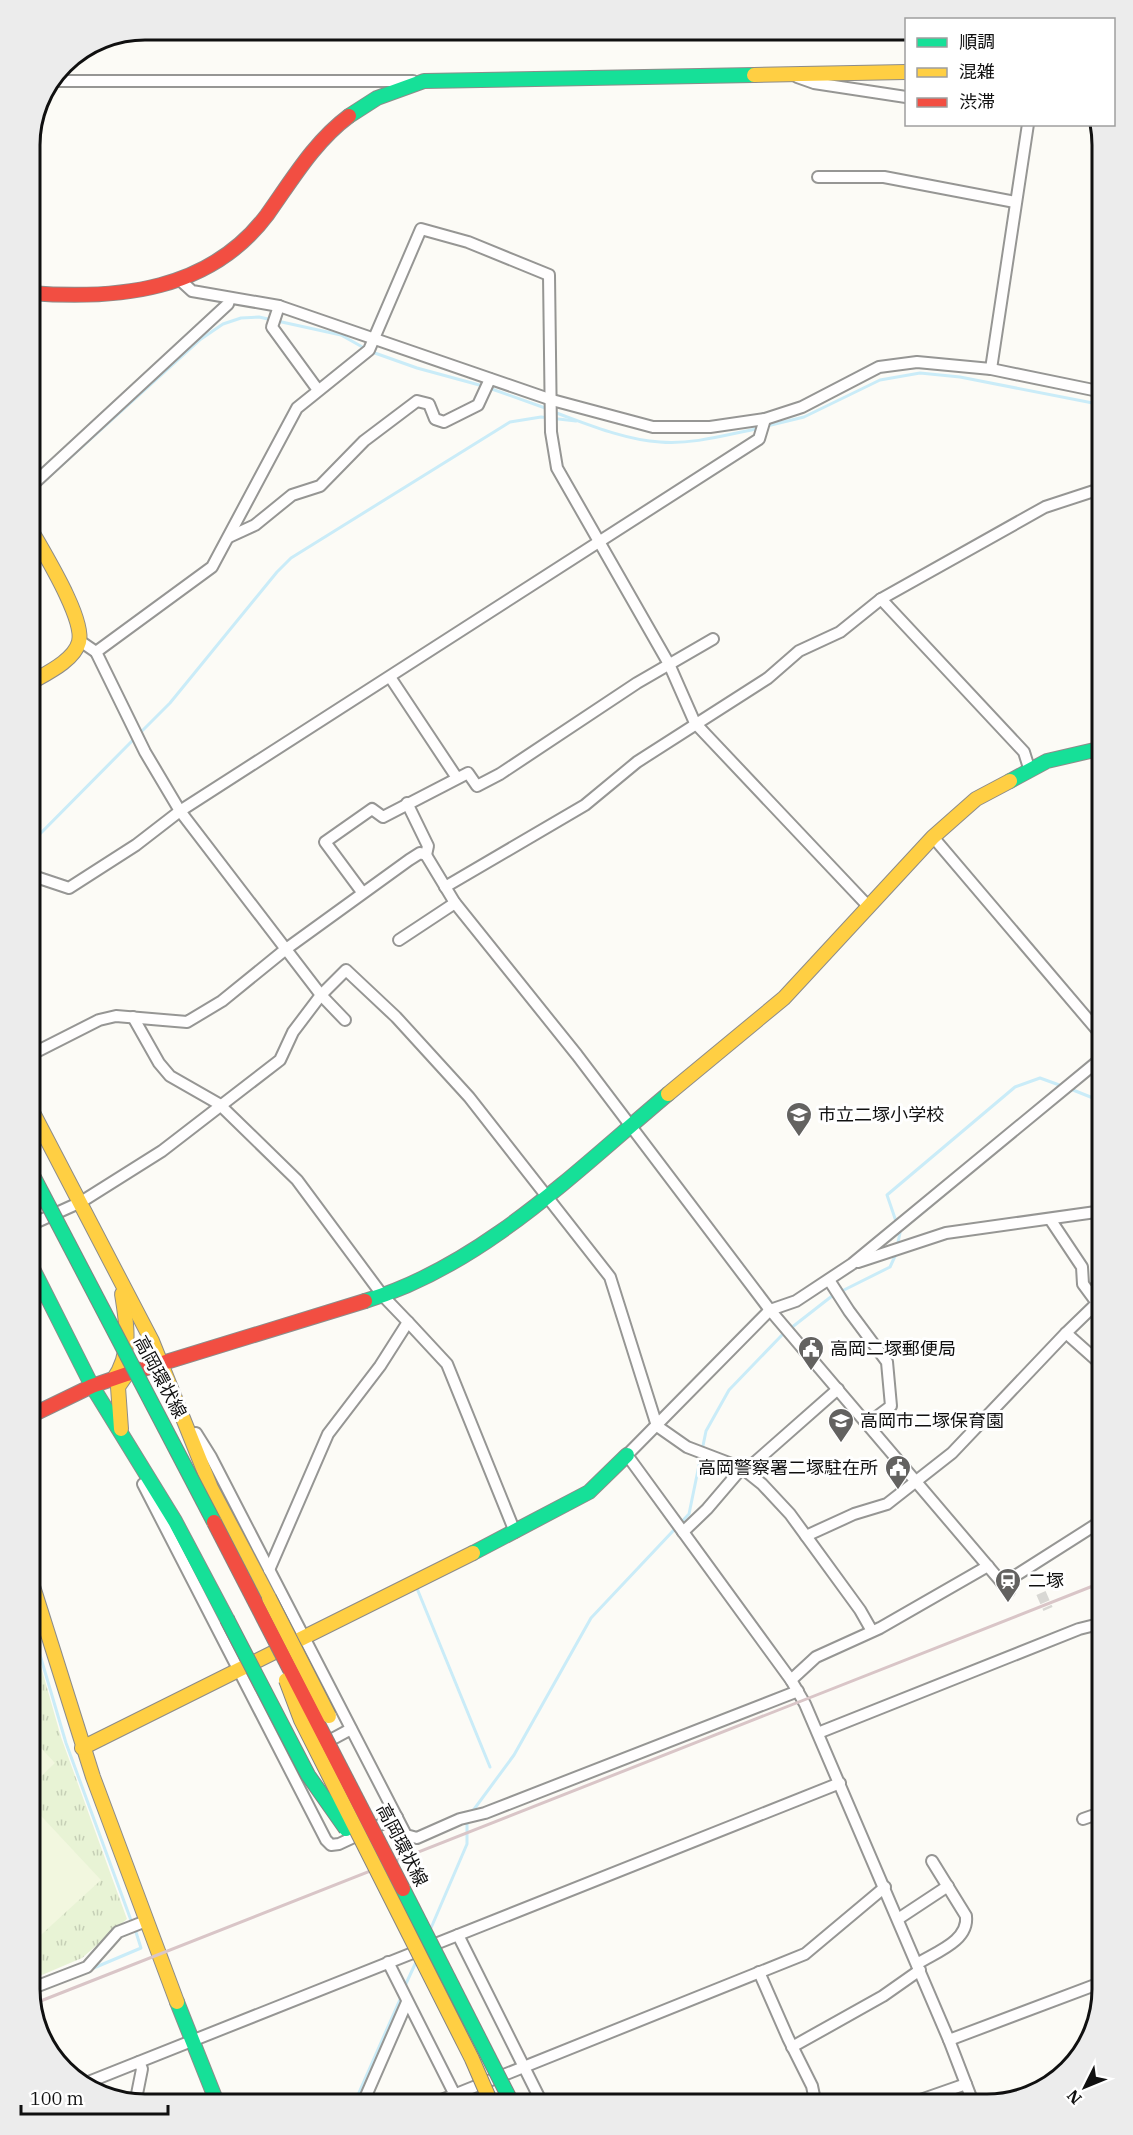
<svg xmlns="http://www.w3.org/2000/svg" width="1133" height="2135" viewBox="0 0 1133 2135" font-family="'IBM Plex Serif','Noto Sans JP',serif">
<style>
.park{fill:url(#park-tufts)}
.pitch{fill:#f2f7df}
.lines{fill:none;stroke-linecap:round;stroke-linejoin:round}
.stream{stroke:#caecf8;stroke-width:3}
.street-tunnel{stroke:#d9d8d4;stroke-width:10;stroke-dasharray:10 5;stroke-linecap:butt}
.street-casing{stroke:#969694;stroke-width:14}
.fast-casing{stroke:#8d8c8a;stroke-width:16}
.slow-casing{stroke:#8d8c8a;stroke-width:16}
.jam-casing{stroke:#8d8c8a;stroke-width:16}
.street{stroke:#fffefe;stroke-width:10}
.fast{stroke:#16e098;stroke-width:14}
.slow{stroke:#ffcf43;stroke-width:14}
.jam{stroke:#f24e42;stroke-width:14}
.rail{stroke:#d9c5c7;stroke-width:3}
.fast-bridge-casing{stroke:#848381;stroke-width:16;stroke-linecap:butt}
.slow-bridge-casing{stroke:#848381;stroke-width:16;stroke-linecap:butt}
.jam-bridge-casing{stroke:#848381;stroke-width:16;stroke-linecap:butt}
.fast-bridge{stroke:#16e098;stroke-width:14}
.slow-bridge{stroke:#ffcf43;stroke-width:14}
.jam-bridge{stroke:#f24e42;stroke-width:14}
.labels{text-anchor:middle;stroke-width:6;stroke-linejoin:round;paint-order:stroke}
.poi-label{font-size:18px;fill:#101010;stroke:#fff;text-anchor:start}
.street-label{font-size:18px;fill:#101010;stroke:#fff}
.rim{fill:none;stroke:#101010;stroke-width:3}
</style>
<defs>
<pattern id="park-tufts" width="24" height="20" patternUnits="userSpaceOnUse" patternTransform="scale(1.5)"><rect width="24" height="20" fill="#e8f3d5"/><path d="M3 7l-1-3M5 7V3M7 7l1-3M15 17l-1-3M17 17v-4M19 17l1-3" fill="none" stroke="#c6cfb6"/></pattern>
</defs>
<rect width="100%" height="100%" fill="#fcfbf6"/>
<!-- park -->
<polygon class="park" points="30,1628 61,1737 127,1919 82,1958 30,1980"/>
<!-- pitch -->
<g class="pitch">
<polygon points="30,1736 55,1763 30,1787"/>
<polygon points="30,1804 101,1880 30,1945"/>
</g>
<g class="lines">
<!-- stream -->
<g class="stream">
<polyline points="372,352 417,368 483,386"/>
<polyline points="489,388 548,409"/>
<path d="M554,412C587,424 625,440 660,442C693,445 729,434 761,428"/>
<polyline points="767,426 804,417 880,380 920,373 960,377 1103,405"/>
<polyline points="30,494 201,339 223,324 241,318 259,317 341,335 366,349"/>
<polyline points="139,734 170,703 277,572 291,558 510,422 541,417 576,421"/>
<polyline points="30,844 134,739"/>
<polyline points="1068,1088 1103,1102"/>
<polyline points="897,1247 900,1233 887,1195 1015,1087 1040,1078 1062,1086"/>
<polyline points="416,1586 490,1767"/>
<polyline points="30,1621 66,1743 132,1923"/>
<polyline points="472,1812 514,1755 591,1618 689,1514 706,1431 729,1390 782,1335 832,1296 890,1267 896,1254"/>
<polyline points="431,1928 467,1844 467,1820"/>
<polyline points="89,1970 141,1948 135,1929"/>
<polyline points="404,1988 416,1962"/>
<polyline points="354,2104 402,1995"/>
</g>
<!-- street-tunnel -->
<polyline class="street-tunnel" points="1041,1593 1048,1609"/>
<defs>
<g id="street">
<polyline points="797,77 814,83 906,97"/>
<polyline points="56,81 413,81"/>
<polyline points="818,177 884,177 1015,202"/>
<polyline points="180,280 192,291 279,306 552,400 653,427 710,427 765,419 802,407 879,367 917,362 991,369 1103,392"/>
<polyline points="279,306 272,327 318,390"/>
<polyline points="991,369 1028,124"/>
<polyline points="30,487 228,304 230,298"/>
<polyline points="229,537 255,525 292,495 320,486 364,441 417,401 429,404 435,419 444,422 478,405 490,379"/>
<polyline points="881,599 1024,752 1029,768"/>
<polyline points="80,641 96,652 145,752 180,811 321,995 345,1020"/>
<polyline points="96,652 212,567 297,408 369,350 421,229 468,242 549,275 551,432 557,468 669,664 695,723 869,907"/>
<polyline points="390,677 457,778"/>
<polyline points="407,803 428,846 426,855"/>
<polyline points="933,837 1103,1037"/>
<polyline points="30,875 69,888 136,845 180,811 759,439 765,419"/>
<polyline points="445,887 585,805 637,762 768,678 799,651 840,632 881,599 1045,507 1103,488"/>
<polyline points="362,892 325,842 372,809 383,817 468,773 477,786 500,774 637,683 713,639"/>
<polyline points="399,940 455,903"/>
<polyline points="133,1017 159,1063 170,1076 219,1104 297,1180 383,1296 408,1322 380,1366 328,1434 269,1570"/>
<polyline points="30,1055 99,1020 116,1016 187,1022 222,1001 286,949 409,860 420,853 426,855 455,903 577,1055 770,1310 1009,1591"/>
<polyline points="30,1225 81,1202 162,1151 280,1060 293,1032 321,995 346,970 396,1017 469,1097 610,1277 657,1426 687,1447 742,1468 762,1484 790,1514 860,1610 872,1631"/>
<polyline points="858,1262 946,1233 1103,1211"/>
<polyline points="829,1280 849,1311 887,1362 891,1406 867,1424"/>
<polyline points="408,1322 447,1364 515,1532"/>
<polyline points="1066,1333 1103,1366"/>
<polyline points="196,1433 211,1457 406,1835 417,1838 460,1819 485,1813 798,1691"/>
<polyline points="745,1471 838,1389"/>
<polyline points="143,1484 326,1840 331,1845 339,1844 397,1817"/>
<polyline points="683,1532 707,1509 742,1468"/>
<polyline points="806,1536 854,1514 887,1504 952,1453 1066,1333 1097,1303 1083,1284 1082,1267 1050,1219"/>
<polyline points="1004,1583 1103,1520"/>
<polyline points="791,1680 816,1657 880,1628 988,1566"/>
<polyline points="818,1733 1079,1629 1103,1623"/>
<polyline points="325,1743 351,1729"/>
<polyline points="1083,1819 1103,1812"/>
<polyline points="898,1919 948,1886"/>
<polyline points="458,1935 543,2105"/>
<polyline points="388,1962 460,2105"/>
<path d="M917,1964C936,1952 969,1941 966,1916L932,1861"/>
<polyline points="759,1972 788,2038 812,2086 816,2105"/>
<polyline points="30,1989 87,1967 118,1932 146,1921"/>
<polyline points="949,2040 1103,1982"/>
<polyline points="792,2047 883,1996 920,1970"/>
<polyline points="81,2085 840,1783"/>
<polyline points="135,2104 142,2069 139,2062"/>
<polyline points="344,2105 351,2105"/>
<polyline points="362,2105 407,2002"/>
<polyline points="429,2105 805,1954 885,1887"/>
<polyline points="675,2105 676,2105"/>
<polyline points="906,2105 966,2084"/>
<polyline points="974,2105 949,2040 805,1704 791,1680 627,1455 770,1310 796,1301 852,1264 1103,1057"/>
</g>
<g id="fast">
<polyline points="349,116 377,98 424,81 754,75"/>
<polyline points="1010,781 1047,761 1103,748"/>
<polyline points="30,1263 92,1386 175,1521 227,1619"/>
<path d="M365,1301C482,1266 576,1171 668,1094"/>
<polyline points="473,1553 589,1492 627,1455"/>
<polyline points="177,2002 218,2105"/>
</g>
<g id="slow">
<polyline points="754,75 906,72"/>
<path d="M30,528C42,550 85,618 79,642C74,661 45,674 30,683"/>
<polyline points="668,1094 784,998 933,837 976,799 1010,781"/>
<polyline points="30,1107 152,1341 211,1488 269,1598"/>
<path d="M113,1380C132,1354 127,1324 122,1294"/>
<polyline points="121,1429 118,1387 127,1374"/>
<polyline points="30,1577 93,1777 177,2002"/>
<polyline points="82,1748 473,1553"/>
</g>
<g id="jam">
<path d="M30,293C118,300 210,291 267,215C292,180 314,142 349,116"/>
<polyline points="30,1416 92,1386 127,1374 365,1301"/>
</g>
</defs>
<!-- street casing -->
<use href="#street" class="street-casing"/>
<!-- fast casing -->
<use href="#fast" class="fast-casing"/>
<!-- slow casing -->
<use href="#slow" class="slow-casing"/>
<!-- jam casing -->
<use href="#jam" class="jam-casing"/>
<!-- street -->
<use href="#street" class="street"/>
<!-- fast -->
<use href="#fast" class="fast"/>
<!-- slow -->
<use href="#slow" class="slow"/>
<!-- jam -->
<use href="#jam" class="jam"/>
<!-- rail -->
<polyline class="rail" points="33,2004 1103,1582"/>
<defs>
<g id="fast-bridge">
<polyline points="30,1170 214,1522"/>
<polyline points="227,1619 308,1775 346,1829"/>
<polyline points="403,1889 513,2105"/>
</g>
<g id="slow-bridge">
<polyline points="269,1598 329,1716"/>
<polyline points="286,1680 301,1720 472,2059 492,2105"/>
</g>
<polyline id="jam-bridge" points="214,1522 403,1889"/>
</defs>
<!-- fast-bridge casing -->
<use href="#fast-bridge" class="fast-bridge-casing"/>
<!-- slow-bridge casing -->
<use href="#slow-bridge" class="slow-bridge-casing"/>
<!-- jam-bridge casing -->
<use href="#jam-bridge" class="jam-bridge-casing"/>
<!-- fast-bridge -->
<use href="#fast-bridge" class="fast-bridge"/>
<!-- slow-bridge -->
<use href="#slow-bridge" class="slow-bridge"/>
<!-- jam-bridge -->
<use href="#jam-bridge" class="jam-bridge"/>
</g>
<!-- icons -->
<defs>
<symbol id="school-pin" viewBox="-11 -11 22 30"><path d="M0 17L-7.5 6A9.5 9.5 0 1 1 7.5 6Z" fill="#636260" stroke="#fff"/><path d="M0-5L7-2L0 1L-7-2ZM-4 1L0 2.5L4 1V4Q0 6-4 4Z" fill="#fff"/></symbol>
<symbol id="civic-pin" viewBox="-11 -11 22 30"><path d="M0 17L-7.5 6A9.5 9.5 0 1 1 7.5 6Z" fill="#636260" stroke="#fff"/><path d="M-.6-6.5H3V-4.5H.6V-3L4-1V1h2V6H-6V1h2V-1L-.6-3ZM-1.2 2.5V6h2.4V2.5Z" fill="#fff"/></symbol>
<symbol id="station-pin" viewBox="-11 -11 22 30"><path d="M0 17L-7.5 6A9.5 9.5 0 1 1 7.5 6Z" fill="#636260" stroke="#fff"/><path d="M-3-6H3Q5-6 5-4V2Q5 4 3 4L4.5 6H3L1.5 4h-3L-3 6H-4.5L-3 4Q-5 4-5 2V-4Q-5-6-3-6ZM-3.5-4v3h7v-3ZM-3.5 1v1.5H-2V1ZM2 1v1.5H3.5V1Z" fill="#fff"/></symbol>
</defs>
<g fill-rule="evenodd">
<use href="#school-pin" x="784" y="1100" width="30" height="40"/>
<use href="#civic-pin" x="796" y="1334" width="30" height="40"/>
<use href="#school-pin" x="826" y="1406" width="30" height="40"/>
<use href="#civic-pin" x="883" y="1453" width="30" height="40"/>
<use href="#station-pin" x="993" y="1566" width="30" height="40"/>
</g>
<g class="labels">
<!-- poi labels -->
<g class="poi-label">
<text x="818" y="1121">市立二塚小学校</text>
<text x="830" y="1355">高岡二塚郵便局</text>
<text x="860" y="1427">高岡市二塚保育園</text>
<text x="878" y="1474" text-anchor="end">高岡警察署二塚駐在所</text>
<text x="1028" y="1587">二塚</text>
</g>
<!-- street labels -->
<g class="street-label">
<text transform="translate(160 1377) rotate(62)" y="6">高岡環状線</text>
<text transform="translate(402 1845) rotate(63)" y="6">高岡環状線</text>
</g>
</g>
<!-- crop -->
<path d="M0 0H1133V2135H0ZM145 40H987A105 105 0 0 1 1092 145V1989A105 105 0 0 1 987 2094H145A105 105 0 0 1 40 1989V145A105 105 0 0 1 145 40Z" fill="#ececec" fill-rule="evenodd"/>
<path class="rim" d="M145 40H987A105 105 0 0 1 1092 145V1989A105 105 0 0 1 987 2094H145A105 105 0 0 1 40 1989V145A105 105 0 0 1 145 40Z"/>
<!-- legend -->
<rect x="905" y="18" width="210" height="108" fill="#ffffff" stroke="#9f9f9f" stroke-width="1.5"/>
<rect x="917" y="38" width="30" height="9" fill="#16e098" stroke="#9f9f9f" stroke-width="1.5"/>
<text x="959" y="48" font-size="18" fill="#101010">順調</text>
<rect x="917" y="68" width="30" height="9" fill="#ffcf43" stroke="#9f9f9f" stroke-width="1.5"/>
<text x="959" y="78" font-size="18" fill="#101010">混雑</text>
<rect x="917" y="98" width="30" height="9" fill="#f24e42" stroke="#9f9f9f" stroke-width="1.5"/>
<text x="959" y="108" font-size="18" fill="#101010">渋滞</text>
<!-- north arrow -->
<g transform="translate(1085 2087) rotate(227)" stroke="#ffffff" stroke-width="4.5" paint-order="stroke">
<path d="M0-4.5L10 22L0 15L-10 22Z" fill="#101010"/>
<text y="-9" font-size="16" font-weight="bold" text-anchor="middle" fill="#101010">N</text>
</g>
<!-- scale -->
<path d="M21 2105v9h147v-9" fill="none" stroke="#101010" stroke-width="3"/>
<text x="30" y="2105" font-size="18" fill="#101010" stroke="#ffffff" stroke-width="4.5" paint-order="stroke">100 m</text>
</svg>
